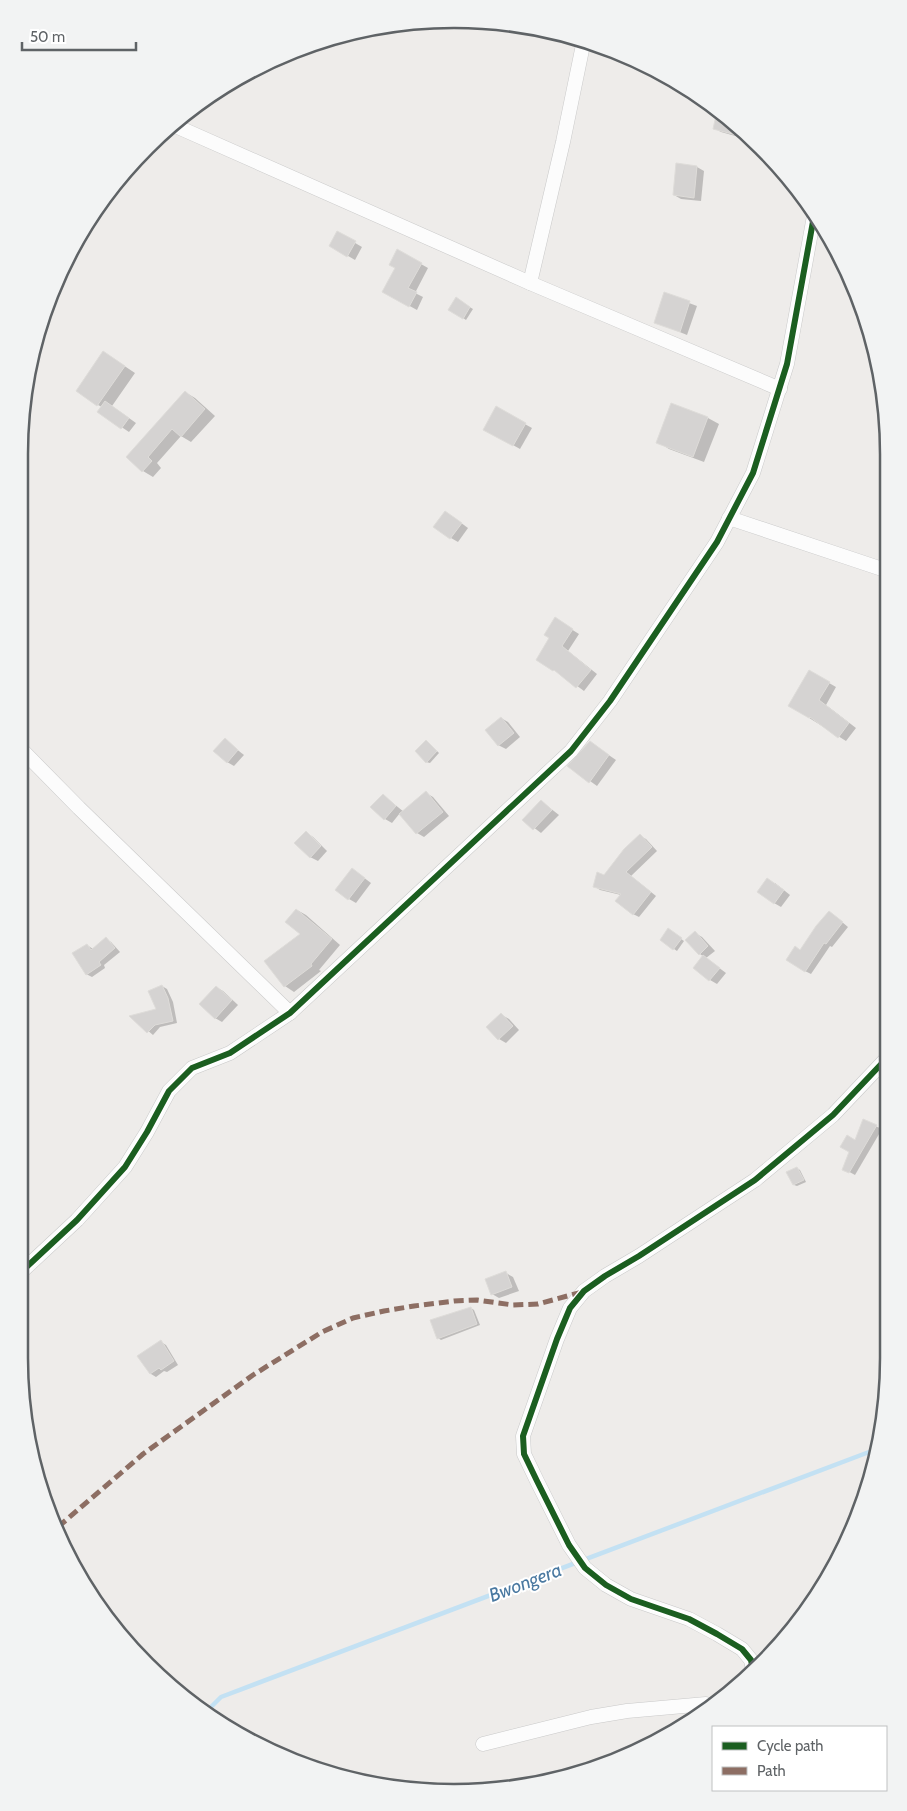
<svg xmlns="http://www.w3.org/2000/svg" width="907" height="1811" viewBox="0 0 907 1811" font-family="Cabin,sans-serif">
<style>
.shadow{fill:#0003}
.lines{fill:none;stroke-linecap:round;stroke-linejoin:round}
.stream{stroke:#c3e1f3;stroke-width:4.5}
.building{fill:#d5d3d2;stroke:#dedcd9}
.street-casing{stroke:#c9c9c9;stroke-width:15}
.street{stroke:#fcfcfc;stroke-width:14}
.quiet{stroke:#8d6e63;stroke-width:5;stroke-dasharray:10 5;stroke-linecap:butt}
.cycleway-casing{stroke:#fff;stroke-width:9}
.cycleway{stroke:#1b5e20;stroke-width:6}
.labels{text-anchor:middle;stroke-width:4;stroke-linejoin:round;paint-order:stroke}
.water-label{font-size:19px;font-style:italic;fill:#4a79a1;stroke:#fff}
.rim{fill:none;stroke:#5f6366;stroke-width:2.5}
</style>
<rect width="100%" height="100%" fill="#eeecea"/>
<!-- shadow -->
<g class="shadow">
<polygon points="714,128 747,134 746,139 721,132"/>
<polygon points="697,167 704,171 701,201 681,199 674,195"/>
<polygon points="338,233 362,247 355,260 331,246"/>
<polygon points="398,251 428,268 415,293 423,297 417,310 384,292 396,268"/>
<polygon points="665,294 697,306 687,335 655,322"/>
<polygon points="456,299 473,309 466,320 450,309"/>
<polygon points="114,359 135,373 112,406 136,423 129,432 99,412 102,407 98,405"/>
<polygon points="185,392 195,398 215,416 191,442 181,436 157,463 161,468 153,477 143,471 128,457"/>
<polygon points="496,408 532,428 520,449 485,429"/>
<polygon points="708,418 719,424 704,462 669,449 658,442"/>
<polygon points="453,517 468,528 458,542 451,538"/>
<polygon points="555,619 579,634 568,651 597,674 584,691 561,674 551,638"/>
<polygon points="810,672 836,687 826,705 856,728 846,741 790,706"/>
<polygon points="501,718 508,722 520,737 506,749 498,745"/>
<polygon points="225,740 244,755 234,766 227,762"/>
<polygon points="429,743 439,753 430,763 426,762"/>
<polygon points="597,747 616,760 597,786 569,766"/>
<polygon points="426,793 433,797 449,816 424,837 417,833 400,813 392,823 385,819 383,795 404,812"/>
<polygon points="541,801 559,815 541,833 524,820"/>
<polygon points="306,832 313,837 327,851 318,861 310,857"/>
<polygon points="640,836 646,839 657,851 631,876 656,896 639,917 633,914 621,895 600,890 594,886"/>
<polygon points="359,874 371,883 356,903 349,899"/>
<polygon points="775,883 790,895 781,907 774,903"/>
<polygon points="297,910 306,915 340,945 319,970 321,971 294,992 285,986 266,962 302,934"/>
<polygon points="836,917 848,927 832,947 830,946 811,974 805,971 800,951"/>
<polygon points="671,932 684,941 677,951 661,940"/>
<polygon points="695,933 702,937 715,951 706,958 726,973 717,984 710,980 704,957 700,954"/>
<polygon points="106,939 111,942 120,952 104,965 105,968 92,977 86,974 87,945 93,949"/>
<polygon points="162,986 167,989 173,1002 177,1023 160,1027 153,1035 131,1016 158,1010"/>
<polygon points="216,987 223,991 238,1005 222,1022 215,1018"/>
<polygon points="502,1015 509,1019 519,1030 506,1043 499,1039"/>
<polygon points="864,1121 882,1129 855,1175 844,1169"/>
<polygon points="797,1168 800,1170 806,1182 797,1186 794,1185"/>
<polygon points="506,1273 513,1277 519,1291 499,1298 492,1294"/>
<polygon points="471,1308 474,1310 480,1325 441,1340 438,1338"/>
<polygon points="161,1342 166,1345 178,1365 167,1372 164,1371 156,1377 151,1374 138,1356"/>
</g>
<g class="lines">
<!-- stream -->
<polyline class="stream" points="206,1712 221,1697 877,1449"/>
</g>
<!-- building -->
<g class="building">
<polygon points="717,111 740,126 752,139 713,129"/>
<polygon points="676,163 697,166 694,198 673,195"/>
<polygon points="337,231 356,241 347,257 329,246"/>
<polygon points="397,249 422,263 408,288 417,292 409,307 382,292 395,268 389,265"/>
<polygon points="664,292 690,301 680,332 654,323"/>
<polygon points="456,297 470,307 463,319 448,310"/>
<polygon points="103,351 125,366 97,406 76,391"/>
<polygon points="185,391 205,409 181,437 172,429 148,457 152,461 142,472 126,457"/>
<polygon points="105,401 129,418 121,429 97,412"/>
<polygon points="671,403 708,417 693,457 656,443"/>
<polygon points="496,406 526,423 513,446 483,430"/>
<polygon points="445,511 462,523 450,539 433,527"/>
<polygon points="555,617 573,629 562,646 591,670 576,688 554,670 553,671 536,660 549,638 544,635"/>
<polygon points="809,670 830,682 819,700 849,723 838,738 810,717 809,718 788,706"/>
<polygon points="501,717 514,733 498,746 485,730"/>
<polygon points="225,738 238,750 227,763 213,751"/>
<polygon points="426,740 437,751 426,763 415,751"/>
<polygon points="590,741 609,755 589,783 567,766"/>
<polygon points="426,791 443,812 416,834 399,814"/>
<polygon points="383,794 396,806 384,820 370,807"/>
<polygon points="541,800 552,810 533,830 522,820"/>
<polygon points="306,831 321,846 310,858 294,843"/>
<polygon points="640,834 652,847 626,872 651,892 633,915 615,901 621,894 593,887 597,872 604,875 624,849"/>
<polygon points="352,868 365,878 348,900 335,890"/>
<polygon points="767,878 784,890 774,904 757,892"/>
<polygon points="296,909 332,939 311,964 312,966 284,987 264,961 300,934 285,922"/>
<polygon points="829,911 843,922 826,944 824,943 805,972 786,960 795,946 800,950 816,926"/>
<polygon points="668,928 682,938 673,950 660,940"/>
<polygon points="695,931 708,946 699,955 685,940"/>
<polygon points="106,937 115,948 99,962 101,965 86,975 72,953 87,944 91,950"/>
<polygon points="703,955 720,968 709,981 693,968"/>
<polygon points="162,985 168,998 173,1021 155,1025 147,1033 129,1016 156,1009 148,991"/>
<polygon points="216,986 232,1000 215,1019 199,1004"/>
<polygon points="501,1013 513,1026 498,1040 486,1027"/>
<polygon points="863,1119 877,1125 849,1173 842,1170 849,1152 840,1147 847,1135 855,1140"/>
<polygon points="797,1167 804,1180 793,1185 786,1172"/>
<polygon points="506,1271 512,1287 491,1295 485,1279"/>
<polygon points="471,1307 477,1324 437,1339 430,1320"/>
<polygon points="161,1340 174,1361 161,1370 159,1368 150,1374 137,1356"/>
</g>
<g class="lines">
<defs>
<g id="street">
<polyline points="171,124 530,283 780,389"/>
<polyline points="530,283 563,142 584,40"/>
<polyline points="729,518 885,570"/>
<polyline points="19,747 79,808 290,1013"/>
<polyline points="19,1274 77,1220 125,1167 147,1132 169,1091 192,1068 230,1053 290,1013 571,751 610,701 717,542 753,473 787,364 814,216"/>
<polyline points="753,1670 751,1660 742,1649 717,1634 689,1619 631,1599 606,1585 585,1568 569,1545 537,1481 524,1454 523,1436 557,1339 570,1308 584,1291 605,1276 639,1256 755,1180 833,1115 886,1059"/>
<polyline points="483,1744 591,1717 627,1711 706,1704"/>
</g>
</defs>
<!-- street casing -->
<use href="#street" class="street-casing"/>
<!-- street -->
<use href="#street" class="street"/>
<!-- quiet -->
<polyline class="quiet" points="58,1527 143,1454 253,1375 322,1332 353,1318 384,1311 414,1306 454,1301 477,1300 513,1305 538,1304 582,1292"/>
<defs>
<g id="cycleway">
<polyline points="19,1274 77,1220 125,1167 147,1132 169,1091 192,1068 230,1053 290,1013 571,751 610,701 717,542 753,473 787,364 814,216"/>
<polyline points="753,1670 751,1660 742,1649 717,1634 689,1619 631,1599 606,1585 585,1568 569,1545 537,1481 524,1454 523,1436 557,1339 570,1308 584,1291 605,1276 639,1256 755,1180 833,1115 886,1059"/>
</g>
</defs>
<!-- cycleway casing -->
<use href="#cycleway" class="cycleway-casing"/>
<!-- cycleway -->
<use href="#cycleway" class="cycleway"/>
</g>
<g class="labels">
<!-- water labels -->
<g class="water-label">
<text transform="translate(525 1582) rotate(-21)" y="7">Bwongera</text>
</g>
</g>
<!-- crop -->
<path d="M0 0H907V1811H0ZM454 28H454A426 426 0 0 1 880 454V1358A426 426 0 0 1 454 1784H454A426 426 0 0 1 28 1358V454A426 426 0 0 1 454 28Z" fill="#f2f3f3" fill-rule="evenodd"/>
<path class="rim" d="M454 28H454A426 426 0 0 1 880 454V1358A426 426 0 0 1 454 1784H454A426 426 0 0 1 28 1358V454A426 426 0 0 1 454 28Z"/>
<!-- legend -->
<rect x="712" y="1726" width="175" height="65" fill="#ffffff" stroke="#bfc1c2"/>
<rect x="722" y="1742" width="25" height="8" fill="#1b5e20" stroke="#bfc1c2"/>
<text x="757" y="1751" font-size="15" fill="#5f6366">Cycle path</text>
<rect x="722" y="1767" width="25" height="8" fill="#8d6e63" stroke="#bfc1c2"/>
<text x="757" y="1776" font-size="15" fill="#5f6366">Path</text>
<!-- scale -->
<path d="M22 42v8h114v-8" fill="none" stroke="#5f6366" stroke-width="2.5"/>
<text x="30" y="42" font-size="15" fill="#5f6366" stroke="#ffffff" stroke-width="4" paint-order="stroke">50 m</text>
</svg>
